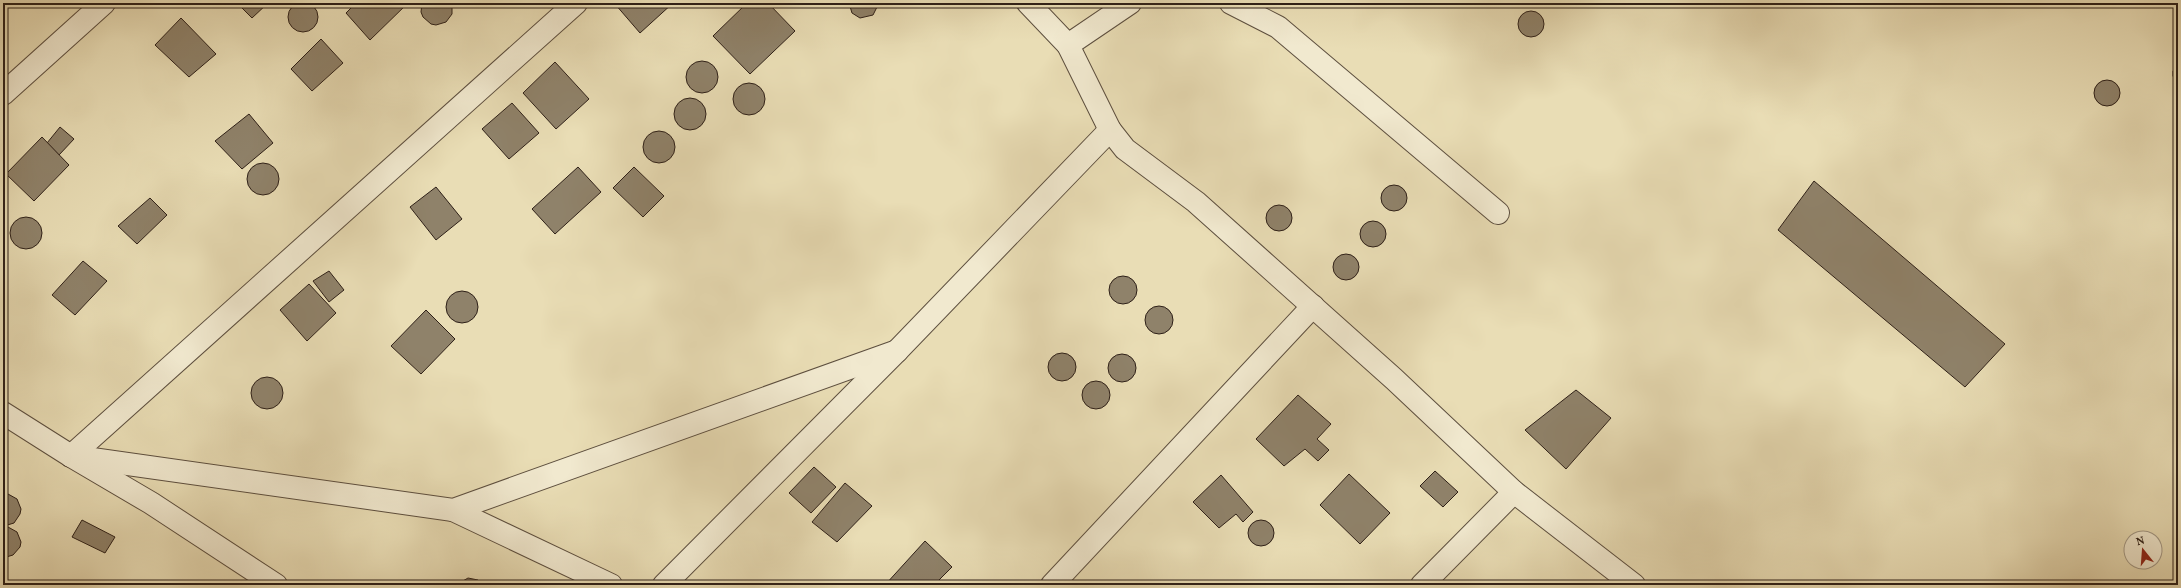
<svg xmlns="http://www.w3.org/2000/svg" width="2181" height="588" viewBox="0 0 2181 588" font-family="Vollkorn,serif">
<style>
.building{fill:#8f826a;stroke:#2e2018}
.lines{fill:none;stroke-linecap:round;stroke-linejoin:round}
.minor-casing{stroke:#5d4f3f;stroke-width:24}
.minor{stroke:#f1e9cf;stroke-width:22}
</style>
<rect width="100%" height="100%" fill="#e9ddb5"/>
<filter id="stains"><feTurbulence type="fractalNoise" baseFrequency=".005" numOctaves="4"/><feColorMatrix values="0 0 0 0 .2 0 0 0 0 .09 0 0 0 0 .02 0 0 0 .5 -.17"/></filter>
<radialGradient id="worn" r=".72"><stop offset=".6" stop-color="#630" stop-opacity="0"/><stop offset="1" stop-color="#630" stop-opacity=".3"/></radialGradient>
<!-- building -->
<g class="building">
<circle cx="303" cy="17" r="15"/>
<polygon points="237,3 268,3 252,18"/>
<polygon points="356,3 408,3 370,40 346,13"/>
<polygon points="422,3 452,3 452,14 446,22 436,25 431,24 423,17 421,12"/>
<polygon points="616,3 673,3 640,33 615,4"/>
<polygon points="747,3 768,3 795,31 750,74 713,36"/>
<polygon points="849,3 878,3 877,7 873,15 860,18 852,13"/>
<circle cx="1531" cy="24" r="13"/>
<polygon points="181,18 216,54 189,77 155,45"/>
<polygon points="321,39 343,63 312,91 291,69"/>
<circle cx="702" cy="77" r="16"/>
<polygon points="555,62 589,99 556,129 523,93"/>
<polygon points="2178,65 2178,85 2173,76 2173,71"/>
<circle cx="2107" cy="93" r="13"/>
<circle cx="749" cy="99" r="16"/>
<circle cx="690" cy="114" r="16"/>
<polygon points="512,103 539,133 509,159 482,129"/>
<polygon points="249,114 273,143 242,169 215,141"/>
<polygon points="60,127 74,139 59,155 47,143"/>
<circle cx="659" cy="147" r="16"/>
<polygon points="42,137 69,165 34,201 6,174"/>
<circle cx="263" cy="179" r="16"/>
<polygon points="578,167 601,192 555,234 532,209"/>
<polygon points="634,167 664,196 643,217 613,188"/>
<polygon points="1814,181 2005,344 1965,387 1778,230"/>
<circle cx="1394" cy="198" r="13"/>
<polygon points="436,187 462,219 436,240 410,207"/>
<polygon points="150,198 167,215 137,244 118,226"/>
<circle cx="1279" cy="218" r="13"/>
<circle cx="26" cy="233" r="16"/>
<circle cx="1373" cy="234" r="13"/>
<circle cx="1346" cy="267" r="13"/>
<polygon points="83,261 107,281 75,315 52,295"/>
<polygon points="329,271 344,290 329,302 313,281"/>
<circle cx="1123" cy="290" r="14"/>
<polygon points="309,284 336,313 307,341 280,310"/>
<circle cx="462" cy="307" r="16"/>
<circle cx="1159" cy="320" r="14"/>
<polygon points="426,310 455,339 421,374 391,346"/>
<circle cx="1062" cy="367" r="14"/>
<circle cx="1122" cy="368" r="14"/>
<circle cx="267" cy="393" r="16"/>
<circle cx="1096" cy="395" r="14"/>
<polygon points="1576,390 1611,418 1566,469 1525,430"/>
<polygon points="1298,395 1331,424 1317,439 1329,450 1318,461 1305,449 1284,466 1256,439"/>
<polygon points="814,467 836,487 811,513 789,493"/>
<polygon points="1435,471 1458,492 1443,507 1420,486"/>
<polygon points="1349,474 1390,513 1360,544 1320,505"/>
<polygon points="1221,475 1253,512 1243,522 1236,514 1219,528 1193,502"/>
<polygon points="845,483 872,506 837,542 812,522"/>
<polygon points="3,494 8,494 17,499 21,509 20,514 14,523 4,526"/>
<circle cx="1261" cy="533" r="13"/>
<polygon points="82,520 115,537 105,553 72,537"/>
<polygon points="3,526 8,527 17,532 21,542 20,547 13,555 3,558"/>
<polygon points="925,541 952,567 934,585 885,585"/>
<polygon points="468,578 478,580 482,585 456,585"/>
</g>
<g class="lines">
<defs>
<g id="minor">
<polyline points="1028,3 1068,45 1110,130 1125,149 1196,202 1394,379 1514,492 1634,585"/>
<polyline points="1231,3 1278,27 1498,213"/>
<polyline points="1068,45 1130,3"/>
<polyline points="3,94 104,3"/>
<polyline points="3,413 71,456 151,503 276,585"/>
<polyline points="71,456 453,510 897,351"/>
<polyline points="71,456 576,3"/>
<polyline points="453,510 611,585"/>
<polyline points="664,585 897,351 1110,130"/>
<polyline points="1052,585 1313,306"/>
<polyline points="1422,585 1514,492"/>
</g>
</defs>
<!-- minor casing -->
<use href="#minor" class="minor-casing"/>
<!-- minor -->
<use href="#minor" class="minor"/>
</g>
<!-- margin -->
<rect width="2181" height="588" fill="none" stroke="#e9ddb5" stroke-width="16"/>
<rect x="4" y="4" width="2173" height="580" fill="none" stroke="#2e2018" stroke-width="2"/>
<rect x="8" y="8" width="2165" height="572" fill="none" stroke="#2e2018"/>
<!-- north arrow -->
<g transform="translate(2143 550) rotate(343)"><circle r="19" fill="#f1e9cf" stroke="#a39986"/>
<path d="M0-3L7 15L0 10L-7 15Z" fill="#8f2418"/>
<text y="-6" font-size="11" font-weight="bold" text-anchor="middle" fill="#2e2018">N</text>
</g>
<rect width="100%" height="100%" filter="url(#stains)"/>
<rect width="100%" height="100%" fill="url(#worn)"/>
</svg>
